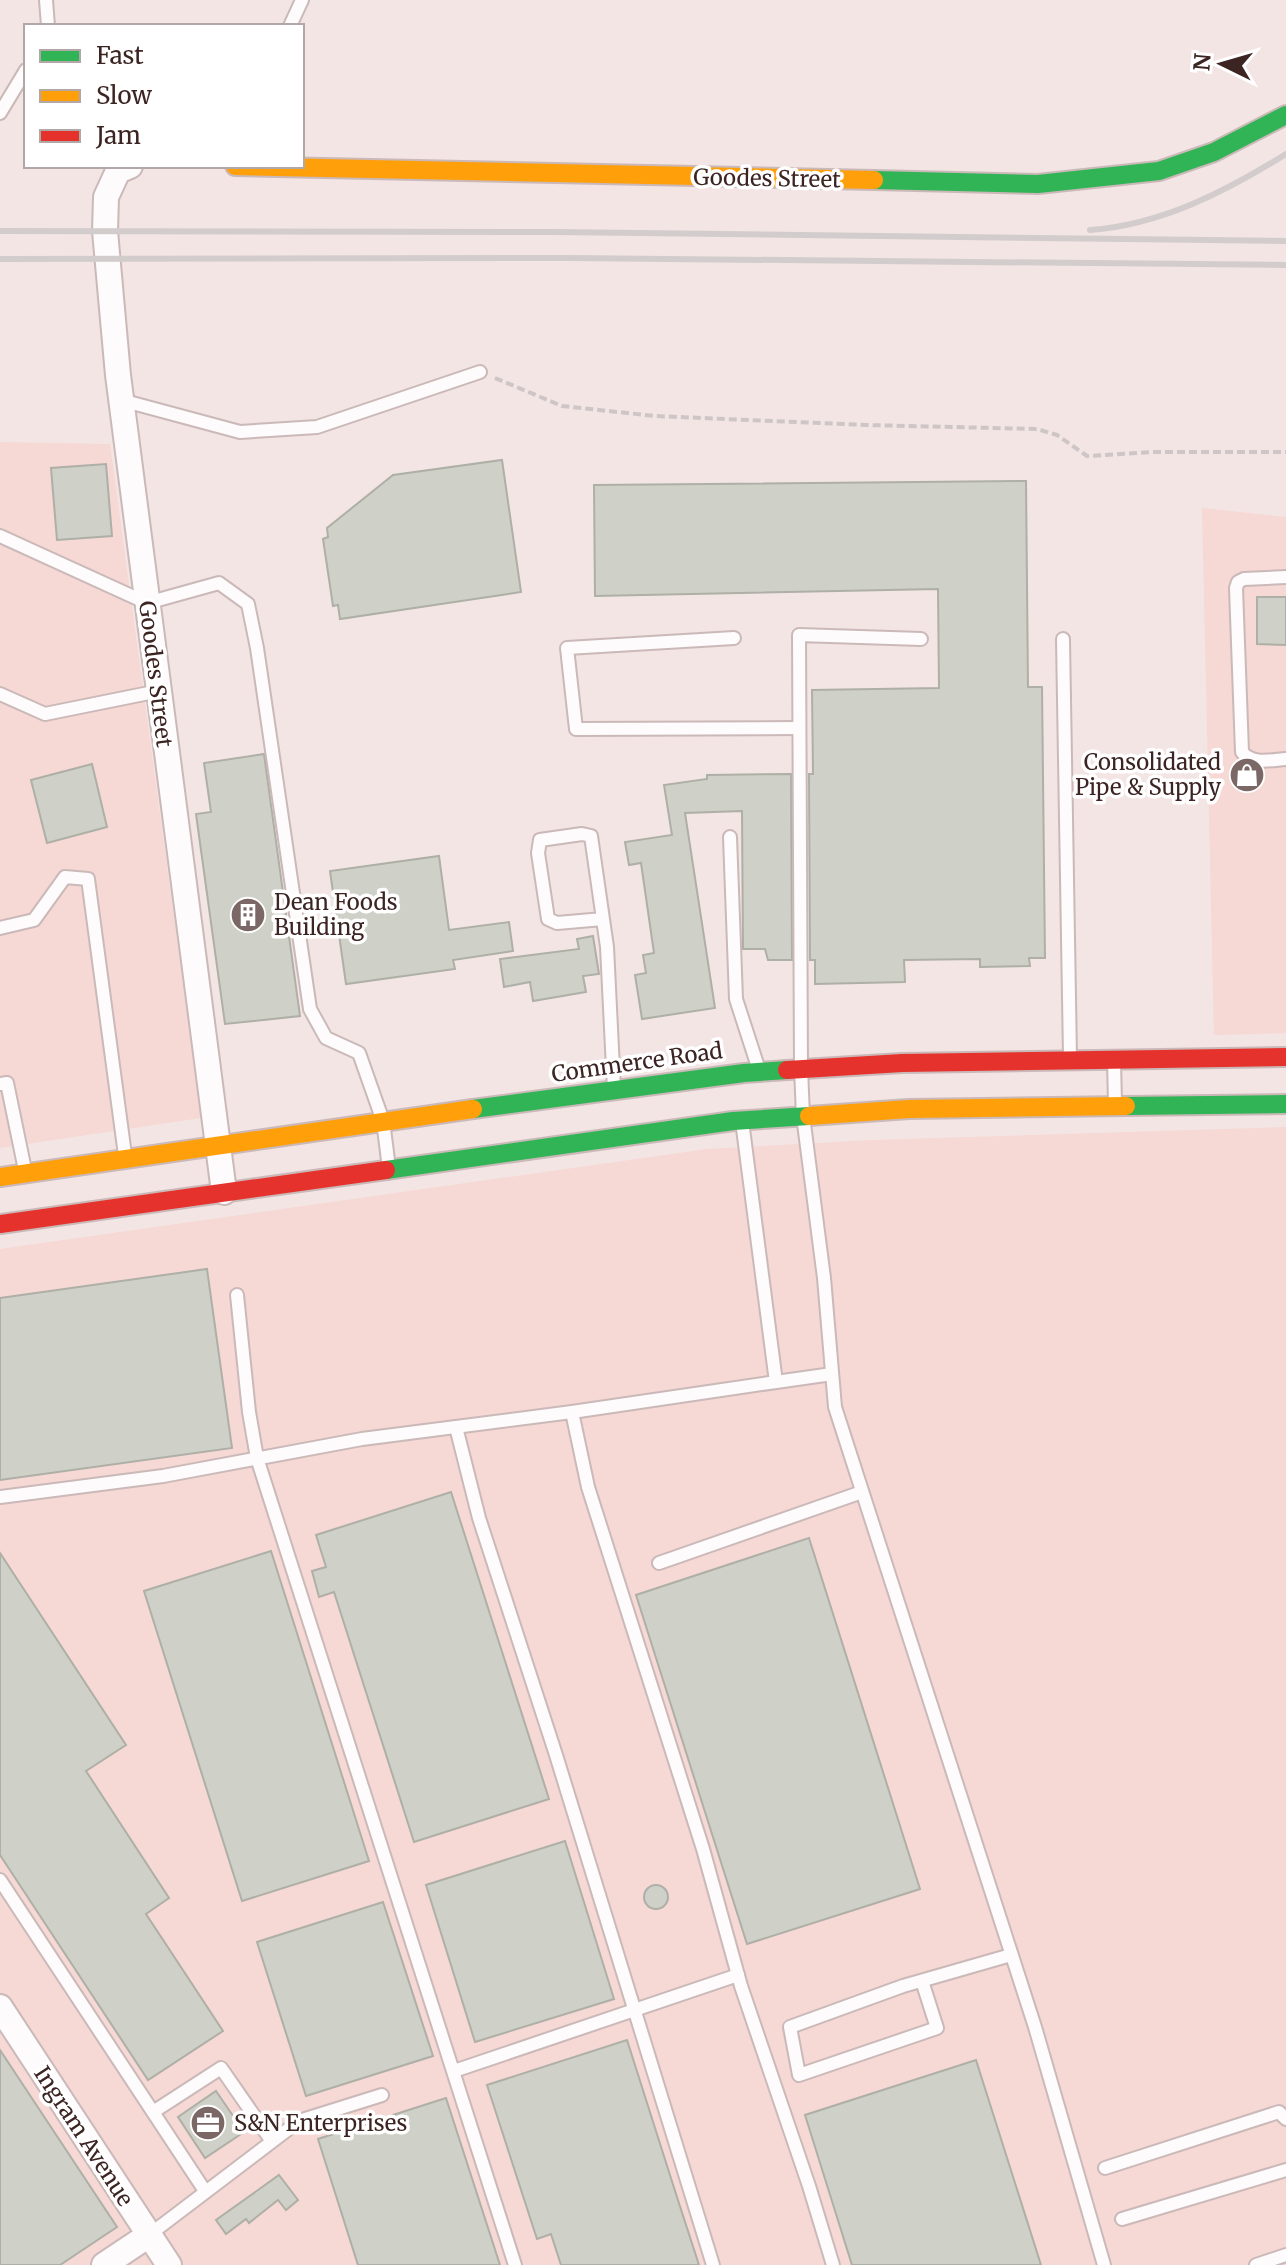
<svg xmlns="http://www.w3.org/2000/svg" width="1286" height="2265" viewBox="0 0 1286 2265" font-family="Merriweather,serif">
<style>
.built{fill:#f6d8d5}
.building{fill:#cfd1c8;stroke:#aeafa6;stroke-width:2}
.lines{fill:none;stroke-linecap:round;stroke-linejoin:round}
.lane-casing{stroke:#cab9b8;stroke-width:16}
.street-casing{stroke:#cab9b8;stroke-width:28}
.fast-casing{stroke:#cab9b8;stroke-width:22}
.slow-casing{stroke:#cab9b8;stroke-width:22}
.jam-casing{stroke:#cab9b8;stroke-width:22}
.path{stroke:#cec6c6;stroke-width:4;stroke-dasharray:8 4;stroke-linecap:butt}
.lane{stroke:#fdfbfb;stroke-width:12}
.street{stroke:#fdfbfb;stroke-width:24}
.fast{stroke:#30b455;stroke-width:18}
.slow{stroke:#ff9f0a;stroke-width:18}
.jam{stroke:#e5322d;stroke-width:18}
.rail{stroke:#d2cdcc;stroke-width:6}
.labels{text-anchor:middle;stroke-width:7;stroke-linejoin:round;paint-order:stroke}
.street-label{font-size:22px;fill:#3b2422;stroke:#fff}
.poi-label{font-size:22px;fill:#3b2422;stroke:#fff;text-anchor:start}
</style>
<rect width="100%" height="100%" fill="#f3e5e3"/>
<!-- built -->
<g class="built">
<polygon points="0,442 110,444 201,1118 0,1148"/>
<polygon points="1202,508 1286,517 1286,1033 1214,1035"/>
<polygon points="1286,1127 1286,2265 0,2265 0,1249 707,1149 873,1140"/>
</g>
<!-- building -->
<g class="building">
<polygon points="502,460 521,592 340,619 338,605 333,606 323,539 328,537 327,528 393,475"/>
<polygon points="106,464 112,536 57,540 51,468"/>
<polygon points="1026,481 1028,687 1042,687 1045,958 1029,958 1030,966 980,967 980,959 904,960 905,982 815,984 815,960 810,960 809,774 813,774 812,690 939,688 938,589 595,596 594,485"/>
<polygon points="1257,597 1286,597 1286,645 1257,644"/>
<polygon points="264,754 300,1016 225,1024 196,814 211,812 204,763"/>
<polygon points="92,764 107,827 47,843 31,780"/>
<polygon points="791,774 792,960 768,960 765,949 743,949 742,811 685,813 715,1008 642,1019 635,975 646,973 643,955 654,953 641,863 629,865 625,842 672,835 664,785 707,779 707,775"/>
<polygon points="439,856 449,930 509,922 513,951 453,960 455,969 346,984 330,871"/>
<polygon points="593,936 599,974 583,976 586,992 533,1001 530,982 504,987 500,959 579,949 577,939"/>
<polygon points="207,1269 232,1448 0,1480 0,1298"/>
<polygon points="451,1492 549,1799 414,1842 334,1592 319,1597 312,1571 326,1567 316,1535"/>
<polygon points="809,1538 920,1889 747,1944 636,1595"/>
<polygon points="271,1551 369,1861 242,1901 144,1591"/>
<polygon points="0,1553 126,1745 86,1771 169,1898 146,1914 223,2031 148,2080 0,1855"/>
<polygon points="565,1841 614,1999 475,2042 426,1885"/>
<circle cx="656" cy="1897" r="12"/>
<polygon points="383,1902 433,2056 306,2096 257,1942"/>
<polygon points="627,2040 676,2194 699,2265 561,2265 551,2234 537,2239 487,2085"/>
<polygon points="0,2050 117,2227 60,2265 0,2265"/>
<polygon points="976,2060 1041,2265 852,2265 805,2115"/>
<polygon points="216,2091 244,2132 205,2158 178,2117"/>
<polygon points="446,2098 500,2265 358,2265 318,2139"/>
<polygon points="279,2175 298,2200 286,2210 278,2200 249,2223 246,2219 226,2234 216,2220"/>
</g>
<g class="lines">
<defs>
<g id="lane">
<polyline points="46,0 48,26"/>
<polyline points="290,26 302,0"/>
<polyline points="0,113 26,70"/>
<polyline points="121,400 240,432 317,427 480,372"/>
<polyline points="0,536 147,603 219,583 248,604 257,648 310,1009 326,1038 359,1053 383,1121 389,1168"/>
<path d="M1286,577L1244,579L1238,582L1236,588L1242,752C1252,765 1271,760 1286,759"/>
<polyline points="734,638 567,648 576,729 799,728"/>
<polyline points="921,639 799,635 801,1068 803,1116 824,1278 835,1407 1035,2027 1104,2265"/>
<polyline points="1063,639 1070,1057"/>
<polyline points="0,694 45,714 159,691"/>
<polyline points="730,837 736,999 759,1070"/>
<polyline points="603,919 557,923 548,919 538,853 540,840 582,834 591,836 607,947 614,1089"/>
<polyline points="0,928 34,920 65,877 88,879 125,1155"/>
<polyline points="1114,1061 1115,1103"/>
<polyline points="0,1084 7,1083 25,1170"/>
<polyline points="742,1121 776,1382 572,1412 588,1487 703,1849 741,1986 809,2186 833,2265"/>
<polyline points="237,1295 249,1412 257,1458 515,2265"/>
<polyline points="776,1382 832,1374"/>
<polyline points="456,1427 479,1518 556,1755 713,2265"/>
<polyline points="0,1497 163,1476 362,1439 572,1412"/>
<polyline points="659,1563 862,1492"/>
<polyline points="0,1880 205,2191"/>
<polyline points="922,1981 937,2028 799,2075 790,2027 903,1986 1011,1955"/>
<polyline points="454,2071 738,1975"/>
<polyline points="153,2112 221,2068 271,2140"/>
<polyline points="1105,2168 1279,2112 1286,2119"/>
<polyline points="1122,2219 1286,2170"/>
<polyline points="149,2235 299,2121 382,2095"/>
<polyline points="1256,2265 1286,2255"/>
</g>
<g id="street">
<polyline points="130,166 118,171 106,197 105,231 118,375 224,1192"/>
<polyline points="0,2007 169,2265"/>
<polyline points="104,2265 149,2235"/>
</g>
<g id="fast">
<polyline points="874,180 1038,184 1159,171 1214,152 1286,115"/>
<polyline points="1126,1106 1286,1104"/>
<polyline points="473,1109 744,1073 787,1070"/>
<polyline points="386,1170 733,1121 809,1116"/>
</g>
<g id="slow">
<polyline points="235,166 874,180"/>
<polyline points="809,1116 909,1109 1126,1106"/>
<polyline points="0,1177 473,1109"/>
</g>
<g id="jam">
<polyline points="787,1070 902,1063 1286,1057"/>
<polyline points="0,1224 386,1170"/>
</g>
</defs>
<!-- lane casing -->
<use href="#lane" class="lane-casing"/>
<!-- street casing -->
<use href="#street" class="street-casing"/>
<!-- fast casing -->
<use href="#fast" class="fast-casing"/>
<!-- slow casing -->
<use href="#slow" class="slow-casing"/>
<!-- jam casing -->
<use href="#jam" class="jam-casing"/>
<!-- path -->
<polyline class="path" points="495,378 562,406 655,416 867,425 1037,429 1057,435 1087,456 1155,452 1286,452"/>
<!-- lane -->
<use href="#lane" class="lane"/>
<!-- street -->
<use href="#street" class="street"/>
<!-- fast -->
<use href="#fast" class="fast"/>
<!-- slow -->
<use href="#slow" class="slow"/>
<!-- jam -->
<use href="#jam" class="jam"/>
<!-- rail -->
<g class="rail">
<path d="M1090,230C1161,225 1227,191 1286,154"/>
<polyline points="0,231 555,232 1286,241"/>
<polyline points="0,259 571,258 1286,265"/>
</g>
</g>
<!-- icons -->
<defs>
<symbol id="shop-disc" viewBox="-11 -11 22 22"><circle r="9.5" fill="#7b6866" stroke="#fff"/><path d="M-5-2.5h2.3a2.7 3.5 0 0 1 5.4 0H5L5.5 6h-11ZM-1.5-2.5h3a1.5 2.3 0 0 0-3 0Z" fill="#fff"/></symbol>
<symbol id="building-disc" viewBox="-11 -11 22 22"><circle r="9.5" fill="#7b6866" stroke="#fff"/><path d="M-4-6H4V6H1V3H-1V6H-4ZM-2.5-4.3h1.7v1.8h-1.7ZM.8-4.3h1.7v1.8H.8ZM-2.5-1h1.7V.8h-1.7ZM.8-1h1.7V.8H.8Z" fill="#fff"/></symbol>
<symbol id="office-disc" viewBox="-11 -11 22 22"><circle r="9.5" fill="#7b6866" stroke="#fff"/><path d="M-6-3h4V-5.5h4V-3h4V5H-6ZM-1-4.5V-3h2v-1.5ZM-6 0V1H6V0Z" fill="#fff"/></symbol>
</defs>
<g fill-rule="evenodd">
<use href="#shop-disc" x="1227" y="755" width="40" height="40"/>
<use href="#building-disc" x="228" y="895" width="40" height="40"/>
<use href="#office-disc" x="188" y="2103" width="40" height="40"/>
</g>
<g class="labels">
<!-- street labels -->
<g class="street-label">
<text transform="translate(767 178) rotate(1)" y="8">Goodes Street</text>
<text transform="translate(156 674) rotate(83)" y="8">Goodes Street</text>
<text transform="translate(637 1062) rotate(-8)" y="8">Commerce Road</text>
<text transform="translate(84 2136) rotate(57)" y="8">Ingram Avenue</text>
</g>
<!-- poi labels -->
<g class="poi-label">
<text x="1221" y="770" text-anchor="end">Consolidated<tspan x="1221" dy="25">Pipe &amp; Supply</tspan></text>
<text x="274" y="910">Dean Foods<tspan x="274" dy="25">Building</tspan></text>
<text x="234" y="2131">S&amp;N Enterprises</text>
</g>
</g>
<!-- legend -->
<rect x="24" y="24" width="280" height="144" fill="#ffffff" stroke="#b1a7a7" stroke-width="2"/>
<rect x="40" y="50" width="40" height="12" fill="#30b455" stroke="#b1a7a7" stroke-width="2"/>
<text x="96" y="64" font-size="24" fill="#3b2422">Fast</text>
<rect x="40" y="90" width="40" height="12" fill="#ff9f0a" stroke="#b1a7a7" stroke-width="2"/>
<text x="96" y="104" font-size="24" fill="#3b2422">Slow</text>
<rect x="40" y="130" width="40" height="12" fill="#e5322d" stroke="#b1a7a7" stroke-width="2"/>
<text x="96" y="144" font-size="24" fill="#3b2422">Jam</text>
<!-- north arrow -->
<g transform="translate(1222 64) rotate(275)" stroke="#ffffff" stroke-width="6" paint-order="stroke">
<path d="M0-6L14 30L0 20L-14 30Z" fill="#3b2422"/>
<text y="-12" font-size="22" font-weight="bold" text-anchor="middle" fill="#3b2422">N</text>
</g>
</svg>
